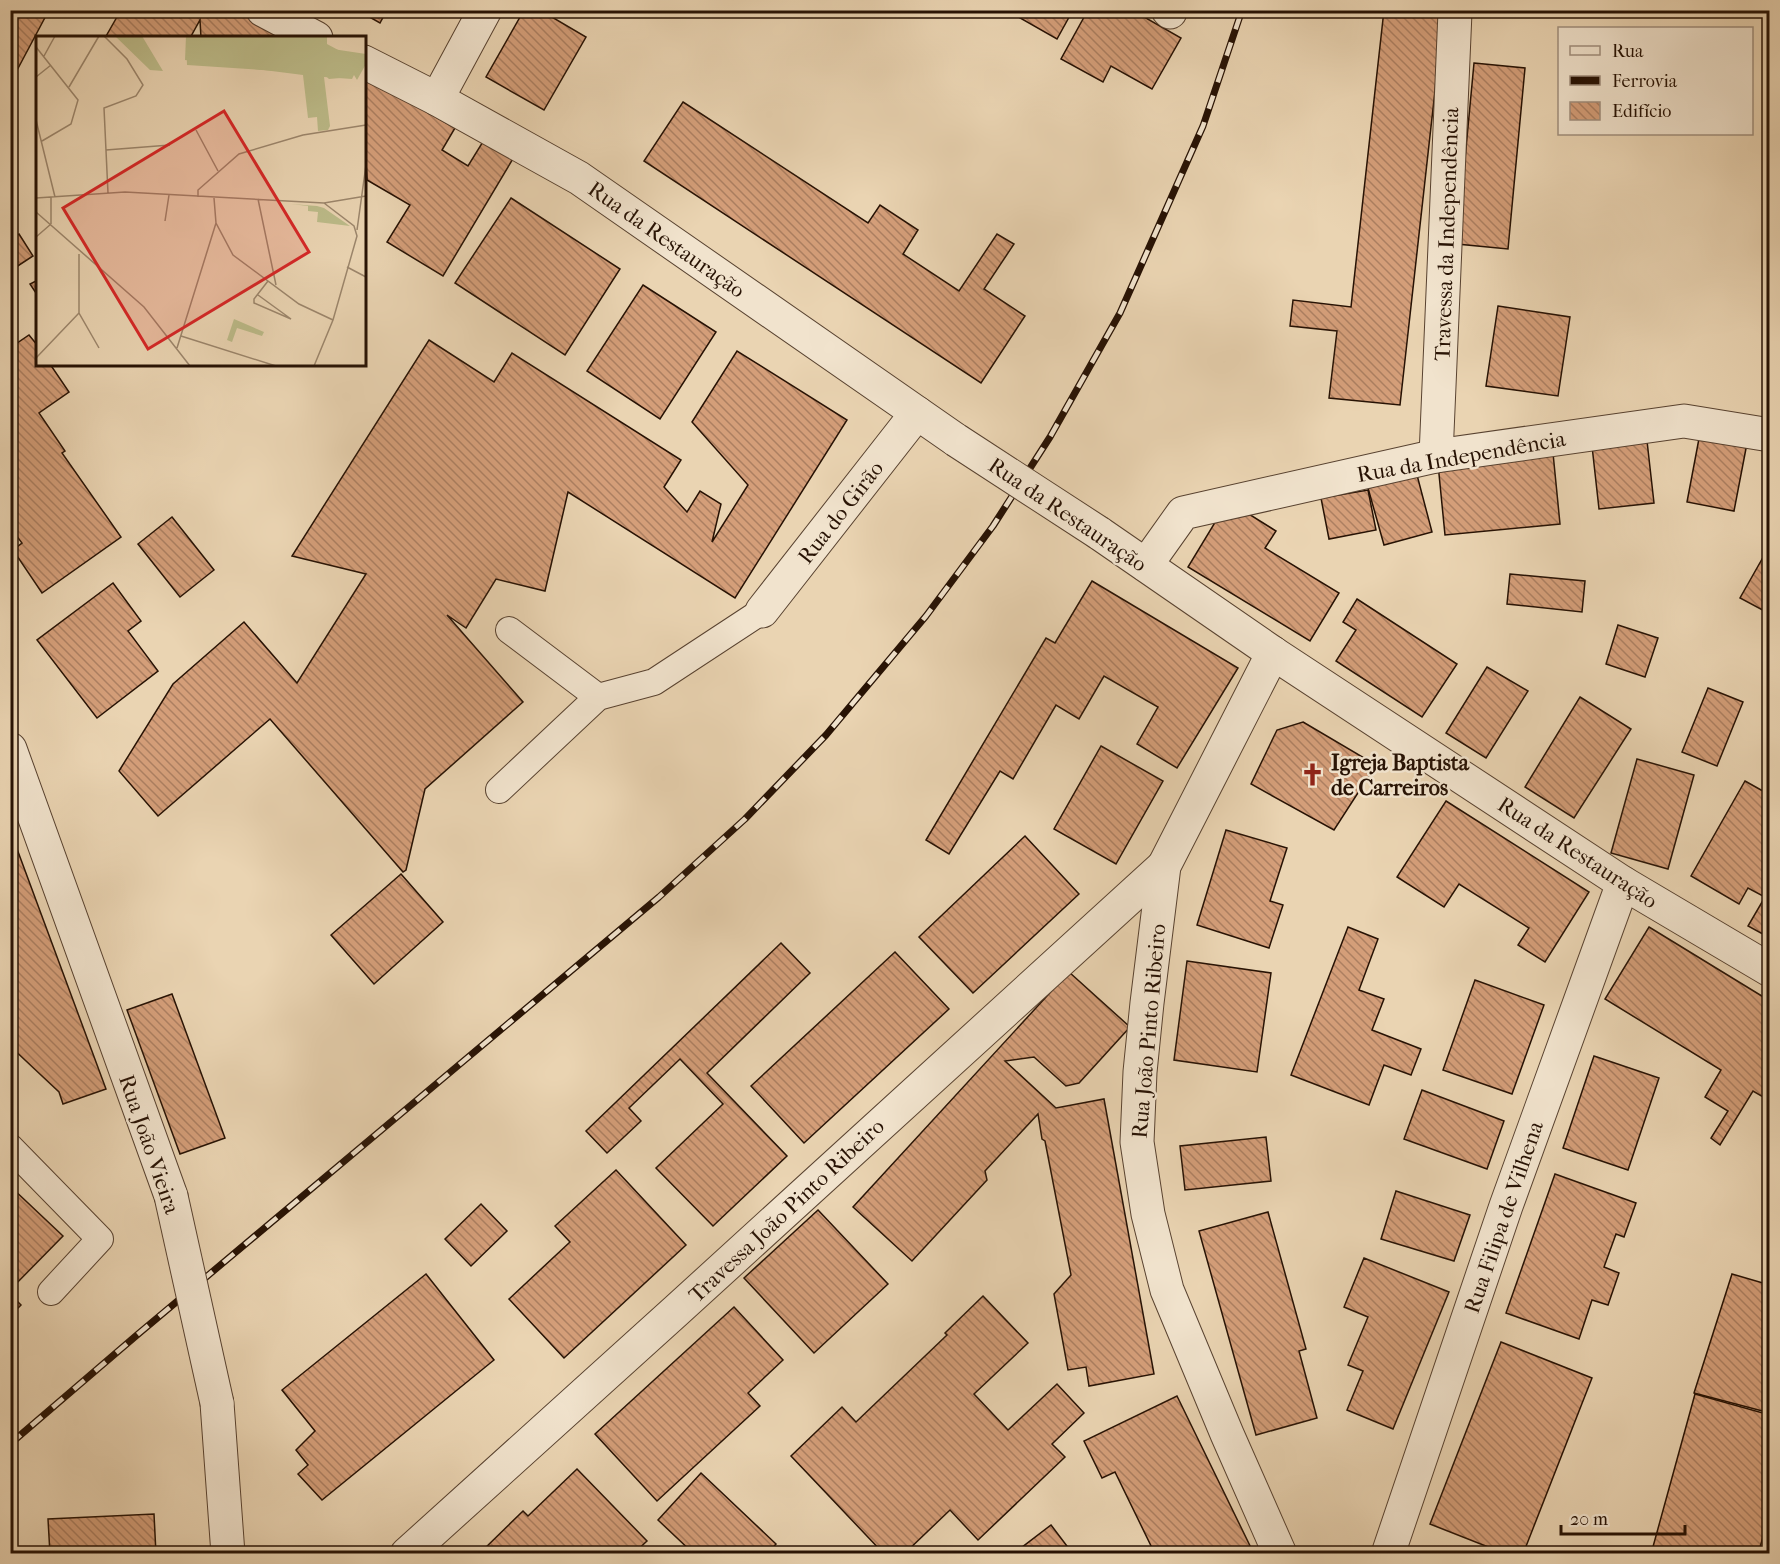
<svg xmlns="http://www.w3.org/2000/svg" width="1780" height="1564" viewBox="0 0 1780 1564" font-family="'IM FELL French Canon',serif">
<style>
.building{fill:url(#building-back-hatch);stroke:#271204;stroke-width:1.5}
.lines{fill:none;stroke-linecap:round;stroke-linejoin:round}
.service-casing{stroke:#584230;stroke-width:28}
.minor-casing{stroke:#584230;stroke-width:35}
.tertiary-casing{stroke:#584230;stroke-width:35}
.service{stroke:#f1e3cd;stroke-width:26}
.minor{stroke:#f1e3cd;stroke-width:33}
.tertiary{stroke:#f1e3cd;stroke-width:33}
.rail-casing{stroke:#271204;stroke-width:7}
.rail{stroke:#f1e3cd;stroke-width:4.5;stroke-dasharray:14;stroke-linecap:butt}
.minor-bridge-casing{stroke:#584230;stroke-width:35;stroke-linecap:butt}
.tertiary-bridge-casing{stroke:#584230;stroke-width:35;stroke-linecap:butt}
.minor-bridge{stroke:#f1e3cd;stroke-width:33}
.tertiary-bridge{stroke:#f1e3cd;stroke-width:33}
.labels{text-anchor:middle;stroke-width:5;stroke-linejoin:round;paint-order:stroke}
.street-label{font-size:22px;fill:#271204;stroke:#f1e3cd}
.poi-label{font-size:22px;font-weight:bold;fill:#271204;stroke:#f1e3cd;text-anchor:start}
.inset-road{fill:none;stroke:#9c866c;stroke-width:1.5}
.view{fill:#d62828;fill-opacity:0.15;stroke:#d62828;stroke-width:3}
.inset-edge{fill:none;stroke:#271204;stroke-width:3}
</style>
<defs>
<pattern id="building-back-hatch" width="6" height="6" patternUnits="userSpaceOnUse" patternTransform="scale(1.5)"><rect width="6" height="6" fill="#d49e79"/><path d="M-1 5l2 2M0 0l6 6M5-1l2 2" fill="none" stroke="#ac7f61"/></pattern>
</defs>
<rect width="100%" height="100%" fill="#ead4b2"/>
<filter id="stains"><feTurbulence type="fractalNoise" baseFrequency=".00333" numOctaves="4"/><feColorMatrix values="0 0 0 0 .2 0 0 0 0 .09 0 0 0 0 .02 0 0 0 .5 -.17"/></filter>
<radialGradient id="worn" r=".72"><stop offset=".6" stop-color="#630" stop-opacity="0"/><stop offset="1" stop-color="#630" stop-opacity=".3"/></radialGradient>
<!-- building -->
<g class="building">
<polygon points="10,10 49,10 15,74 10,71"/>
<polygon points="121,10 239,10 285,38 201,38 200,20 190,38 105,38"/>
<polygon points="357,10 387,10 380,23"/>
<polygon points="524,10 540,10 586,37 544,110 486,77"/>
<polygon points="1006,10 1073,10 1057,39"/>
<polygon points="1088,10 1132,10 1181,38 1152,89 1111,66 1103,82 1061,59"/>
<polygon points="1384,10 1444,10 1400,405 1329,398 1337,331 1290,326 1293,300 1351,307"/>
<polygon points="1474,63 1525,68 1508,249 1457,244"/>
<polygon points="364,75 455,128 442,150 468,166 484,140 514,157 443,276 387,242 410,205 367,180 365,144 364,146"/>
<polygon points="683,102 868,223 880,205 918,230 903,254 959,291 997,234 1014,244 984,289 1025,316 981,383 644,161"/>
<polygon points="511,198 620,269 565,355 455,283"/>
<polygon points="19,234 33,256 10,271 10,240"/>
<polygon points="38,280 38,296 30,284"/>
<polygon points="643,285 716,332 660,419 587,371"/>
<polygon points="1498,306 1570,317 1558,396 1486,386"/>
<polygon points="29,335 38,346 38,364 50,364 69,392 39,413 65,451 62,453 121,537 42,593 13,550 22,543 10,527 10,366 16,362 10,355 10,348"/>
<polygon points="429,340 494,382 512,353 681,460 664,487 687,512 700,491 721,504 712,542 748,485 692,422 737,351 847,420 735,598 568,492 545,591 496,579 466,628 447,615 523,702 425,789 406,870 403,872 270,719 158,816 119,771 173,684 244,622 297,683 366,574 292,556"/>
<polygon points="1701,428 1748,438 1734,511 1687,502"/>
<polygon points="1646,432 1654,503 1599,509 1591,437"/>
<polygon points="1553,453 1560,524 1445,535 1438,464"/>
<polygon points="1417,475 1432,532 1384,545 1368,488"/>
<polygon points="1368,490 1376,530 1329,539 1321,498"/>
<polygon points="1228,501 1276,531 1265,548 1339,593 1310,641 1188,567"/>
<polygon points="172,517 214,570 180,597 138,544"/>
<polygon points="1770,545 1770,614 1740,598"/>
<polygon points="1510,574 1585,581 1582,612 1507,604"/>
<polygon points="1092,581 1238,668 1177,768 1137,744 1158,707 1104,676 1079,719 1056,705 1013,779 1000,771 949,854 926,840 1046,638 1055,643"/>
<polygon points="113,583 141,621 128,631 158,671 97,718 37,640"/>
<polygon points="1357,599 1457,664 1422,717 1336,661 1356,630 1343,622"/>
<polygon points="1618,625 1658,638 1645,677 1606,664"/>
<polygon points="1487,667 1528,691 1486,758 1446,733"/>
<polygon points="1708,688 1743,702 1717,766 1682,752"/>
<polygon points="1580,697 1631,729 1574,818 1525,787"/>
<polygon points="1303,722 1376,765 1334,830 1251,784 1277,730"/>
<polygon points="1101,746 1163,781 1116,864 1054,829"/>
<polygon points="1637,759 1694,775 1668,869 1611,853"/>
<polygon points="1745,781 1770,795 1770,938 1748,926 1765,897 1748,888 1739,904 1691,876"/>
<polygon points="1446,801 1589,892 1545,962 1518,945 1529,928 1459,884 1444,907 1397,877"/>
<polygon points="10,830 106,1089 63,1104 59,1092 10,1046"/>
<polygon points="1226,830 1287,848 1270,901 1283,905 1269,948 1197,925"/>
<polygon points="1025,836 1079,894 973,993 919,937"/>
<polygon points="401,874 443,922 374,984 331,935"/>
<polygon points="1348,927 1378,939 1359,990 1384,999 1372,1030 1421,1049 1411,1075 1384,1065 1369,1105 1291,1075"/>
<polygon points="1649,927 1770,1001 1770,1101 1753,1091 1720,1145 1711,1138 1728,1111 1705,1097 1721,1070 1605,999"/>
<polygon points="781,943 810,973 707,1073 787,1156 713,1226 656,1168 723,1104 680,1059 629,1108 641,1121 607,1153 586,1131"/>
<polygon points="895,952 949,1009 804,1143 751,1086"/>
<polygon points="1187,961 1271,973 1257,1072 1174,1060"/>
<polygon points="1069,972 1130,1027 1079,1083 1066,1086 1034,1057 1005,1061 1056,1108 1104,1099 1154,1374 1089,1386 1086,1367 1068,1370 1054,1294 1071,1275 1045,1141 1042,1139 1038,1114 985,1171 987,1180 912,1261 853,1207"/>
<polygon points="1475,980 1544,1005 1512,1094 1443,1070"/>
<polygon points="172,994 225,1138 180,1154 127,1010"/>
<polygon points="1594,1056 1659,1078 1628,1170 1563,1148"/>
<polygon points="1422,1090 1504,1121 1487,1169 1404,1139"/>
<polygon points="1266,1137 1271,1181 1185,1190 1180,1146"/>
<polygon points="616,1170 686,1245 564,1358 509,1299 570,1242 555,1226"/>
<polygon points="1555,1174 1636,1203 1624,1237 1616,1234 1604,1267 1619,1273 1608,1305 1592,1300 1579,1339 1506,1313"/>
<polygon points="10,1186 63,1236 10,1290"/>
<polygon points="1396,1191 1470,1215 1454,1261 1381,1239"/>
<polygon points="481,1204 507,1231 471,1266 445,1239"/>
<polygon points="818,1210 888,1284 814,1353 744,1278"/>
<polygon points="1268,1212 1306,1349 1299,1351 1317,1418 1256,1435 1199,1231"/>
<polygon points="1364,1258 1449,1292 1393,1429 1347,1410 1363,1371 1348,1365 1368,1317 1344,1307"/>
<polygon points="426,1274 494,1360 322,1500 298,1474 308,1465 296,1450 315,1431 282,1390"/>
<polygon points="1732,1274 1770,1285 1770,1413 1694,1393"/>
<polygon points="10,1294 21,1305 10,1316"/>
<polygon points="983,1296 1028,1343 974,1394 1008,1430 1057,1384 1084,1413 1052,1444 1065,1457 978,1540 950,1510 904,1554 884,1554 791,1456 842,1407 856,1422 947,1335 945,1333"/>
<polygon points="734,1307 783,1360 748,1393 760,1406 657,1501 595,1434"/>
<polygon points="1501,1342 1592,1378 1523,1554 1506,1554 1430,1524"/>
<polygon points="1695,1394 1770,1415 1770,1513 1758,1554 1651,1554"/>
<polygon points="1177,1396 1254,1554 1155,1554 1115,1472 1102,1478 1084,1441"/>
<polygon points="577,1469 647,1541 633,1554 479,1554 523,1511 528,1516"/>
<polygon points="701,1473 776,1544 767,1554 694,1554 658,1520"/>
<polygon points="154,1514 156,1554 50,1554 48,1519"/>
<polygon points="1051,1525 1073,1554 1013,1554"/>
</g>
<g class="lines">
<defs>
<g id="service">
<polyline points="509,630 598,697"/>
<polyline points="499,790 598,697 654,682 762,611"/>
<polyline points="10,1147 100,1239 51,1292"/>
</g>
<g id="minor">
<polyline points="263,10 316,38"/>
<polyline points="1168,10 1170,12"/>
<polyline points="364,62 437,99 579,178 956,440"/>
<polyline points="437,99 485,10"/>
<polyline points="1436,456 1455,12"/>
<polyline points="1099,533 1273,653 1623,883 1770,970"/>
<polyline points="1146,565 1183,513 1436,456 1684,421 1770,435"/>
<polyline points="762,611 917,413"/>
<polyline points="1273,653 1164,866 1147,1003 1140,1072 1137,1142 1148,1214 1167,1290 1227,1434 1280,1554"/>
<polyline points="407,1554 677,1310 1164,866"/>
<polyline points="1388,1554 1506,1206 1623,883"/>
</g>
<g id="tertiary">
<polyline points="10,749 171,1196"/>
<polyline points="217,1403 228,1554"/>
</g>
</defs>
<!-- service casing -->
<use href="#service" class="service-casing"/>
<!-- minor casing -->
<use href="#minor" class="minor-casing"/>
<!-- tertiary casing -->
<use href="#tertiary" class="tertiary-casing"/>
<!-- service -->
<use href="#service" class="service"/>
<!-- minor -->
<use href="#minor" class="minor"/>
<!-- tertiary -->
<use href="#tertiary" class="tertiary"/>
<defs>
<polyline id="rail" points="10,1444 137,1335 659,897 745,819 826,735 926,616 993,526 1050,437 1120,313 1203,126 1242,10"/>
</defs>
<!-- rail casing -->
<use href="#rail" class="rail-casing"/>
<!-- rail -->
<use href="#rail" class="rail"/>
<defs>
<polyline id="minor-bridge" points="956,440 1099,533"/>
<polyline id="tertiary-bridge" points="171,1196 217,1403"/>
</defs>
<!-- minor-bridge casing -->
<use href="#minor-bridge" class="minor-bridge-casing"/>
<!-- tertiary-bridge casing -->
<use href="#tertiary-bridge" class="tertiary-bridge-casing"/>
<!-- minor-bridge -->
<use href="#minor-bridge" class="minor-bridge"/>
<!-- tertiary-bridge -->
<use href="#tertiary-bridge" class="tertiary-bridge"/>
</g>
<!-- icons -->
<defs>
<symbol id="church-bare" viewBox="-9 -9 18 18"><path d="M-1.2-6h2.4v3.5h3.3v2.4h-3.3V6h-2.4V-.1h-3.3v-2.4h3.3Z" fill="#8f2418" stroke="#f1e3cd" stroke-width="2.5" paint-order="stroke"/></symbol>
</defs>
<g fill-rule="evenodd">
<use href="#church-bare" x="1296" y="758" width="33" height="33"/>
</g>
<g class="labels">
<!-- street labels -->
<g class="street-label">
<text transform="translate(1446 234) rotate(-88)" y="8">Travessa da Independência</text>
<text transform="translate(667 239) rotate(35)" y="8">Rua da Restauração</text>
<text transform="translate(1461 456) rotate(-10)" y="8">Rua da Independência</text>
<text transform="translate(840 512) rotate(-52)" y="8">Rua do Girão</text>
<text transform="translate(1068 514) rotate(34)" y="8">Rua da Restauração</text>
<text transform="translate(1578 852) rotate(33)" y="8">Rua da Restauração</text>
<text transform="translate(1148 1031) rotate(-85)" y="8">Rua João Pinto Ribeiro</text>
<text transform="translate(150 1144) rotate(71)" y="8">Rua João Vieira</text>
<text transform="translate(786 1210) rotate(-43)" y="8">Travessa João Pinto Ribeiro</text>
<text transform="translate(1503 1217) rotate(-71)" y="8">Rua Filipa de Vilhena</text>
</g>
<!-- poi labels -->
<g class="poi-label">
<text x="1331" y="770">Igreja Baptista<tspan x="1331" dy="25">de Carreiros</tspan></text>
</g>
</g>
<!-- overview -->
<g transform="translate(36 36)">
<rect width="330" height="330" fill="#ead4b2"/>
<path d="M79,0H106L127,35L114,34ZM150,0H291L290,12L330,18V28L321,44L318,39L316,43L288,41L294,90L292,94L282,95L281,81L272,82L267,39L149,24Z" fill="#bcbb89"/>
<path d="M150,0H291V8L319,23L316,41L293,43L288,38L151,29Z" fill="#bcbb89"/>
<path d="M255,168L281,170L288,172L314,190L281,186L282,176L272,175V170ZM198,283L228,296L226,300L201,292L196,306L191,304Z" fill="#bcbb89"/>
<path class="inset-road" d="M68,0L91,23L107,49L100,60L68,72L72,157M0,11L42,64L35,88L6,105M8,20L19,0M0,41L15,29M33,51L63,0M0,84L19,161M160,94L182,135M70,114L134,109M15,161V188M162,161V154L203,118L267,99L330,89M0,162L89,156L288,167L330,160M178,162L180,187L197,219L263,268L297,284M222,163L240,249M0,176L108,271L154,330M129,185L133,159M321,194L330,129M0,201L15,188M43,218V277L63,312M311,231L330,241M222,259L255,283L218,267V263L232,245M145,300L240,330M141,312L180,187M0,322L43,277M278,330L297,284L321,200L318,190L288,167"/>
<path class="view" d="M188,75L273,216L112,313L27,172Z"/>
<rect width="330" height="330" class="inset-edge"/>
</g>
<!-- margin -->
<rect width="1780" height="1564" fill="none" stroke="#ead4b2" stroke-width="36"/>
<rect x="12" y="12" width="1756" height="1540" fill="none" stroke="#271204" stroke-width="3"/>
<rect x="18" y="18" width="1744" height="1528" fill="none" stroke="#271204" stroke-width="1.5"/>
<!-- legend -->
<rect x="1558" y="27" width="195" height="108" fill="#f1e3cd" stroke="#a08f7d" stroke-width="1.5"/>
<rect x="1570" y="46" width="30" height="9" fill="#f1e3cd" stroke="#a08f7d" stroke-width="1.5"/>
<text x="1612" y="57" font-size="18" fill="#271204">Rua</text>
<rect x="1570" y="76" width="30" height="9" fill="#271204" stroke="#a08f7d" stroke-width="1.5"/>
<text x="1612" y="87" font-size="18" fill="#271204">Ferrovia</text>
<rect x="1570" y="102" width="30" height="18" fill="url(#building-back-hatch)" stroke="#a08f7d" stroke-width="1.5"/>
<text x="1612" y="117" font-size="18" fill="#271204">Edifício</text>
<!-- scale -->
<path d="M1561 1525v9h124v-9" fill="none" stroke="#271204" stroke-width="3"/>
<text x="1570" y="1525" font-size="18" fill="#271204" stroke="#f1e3cd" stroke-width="4.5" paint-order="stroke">20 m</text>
<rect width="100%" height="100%" filter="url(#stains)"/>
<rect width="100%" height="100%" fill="url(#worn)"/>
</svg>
